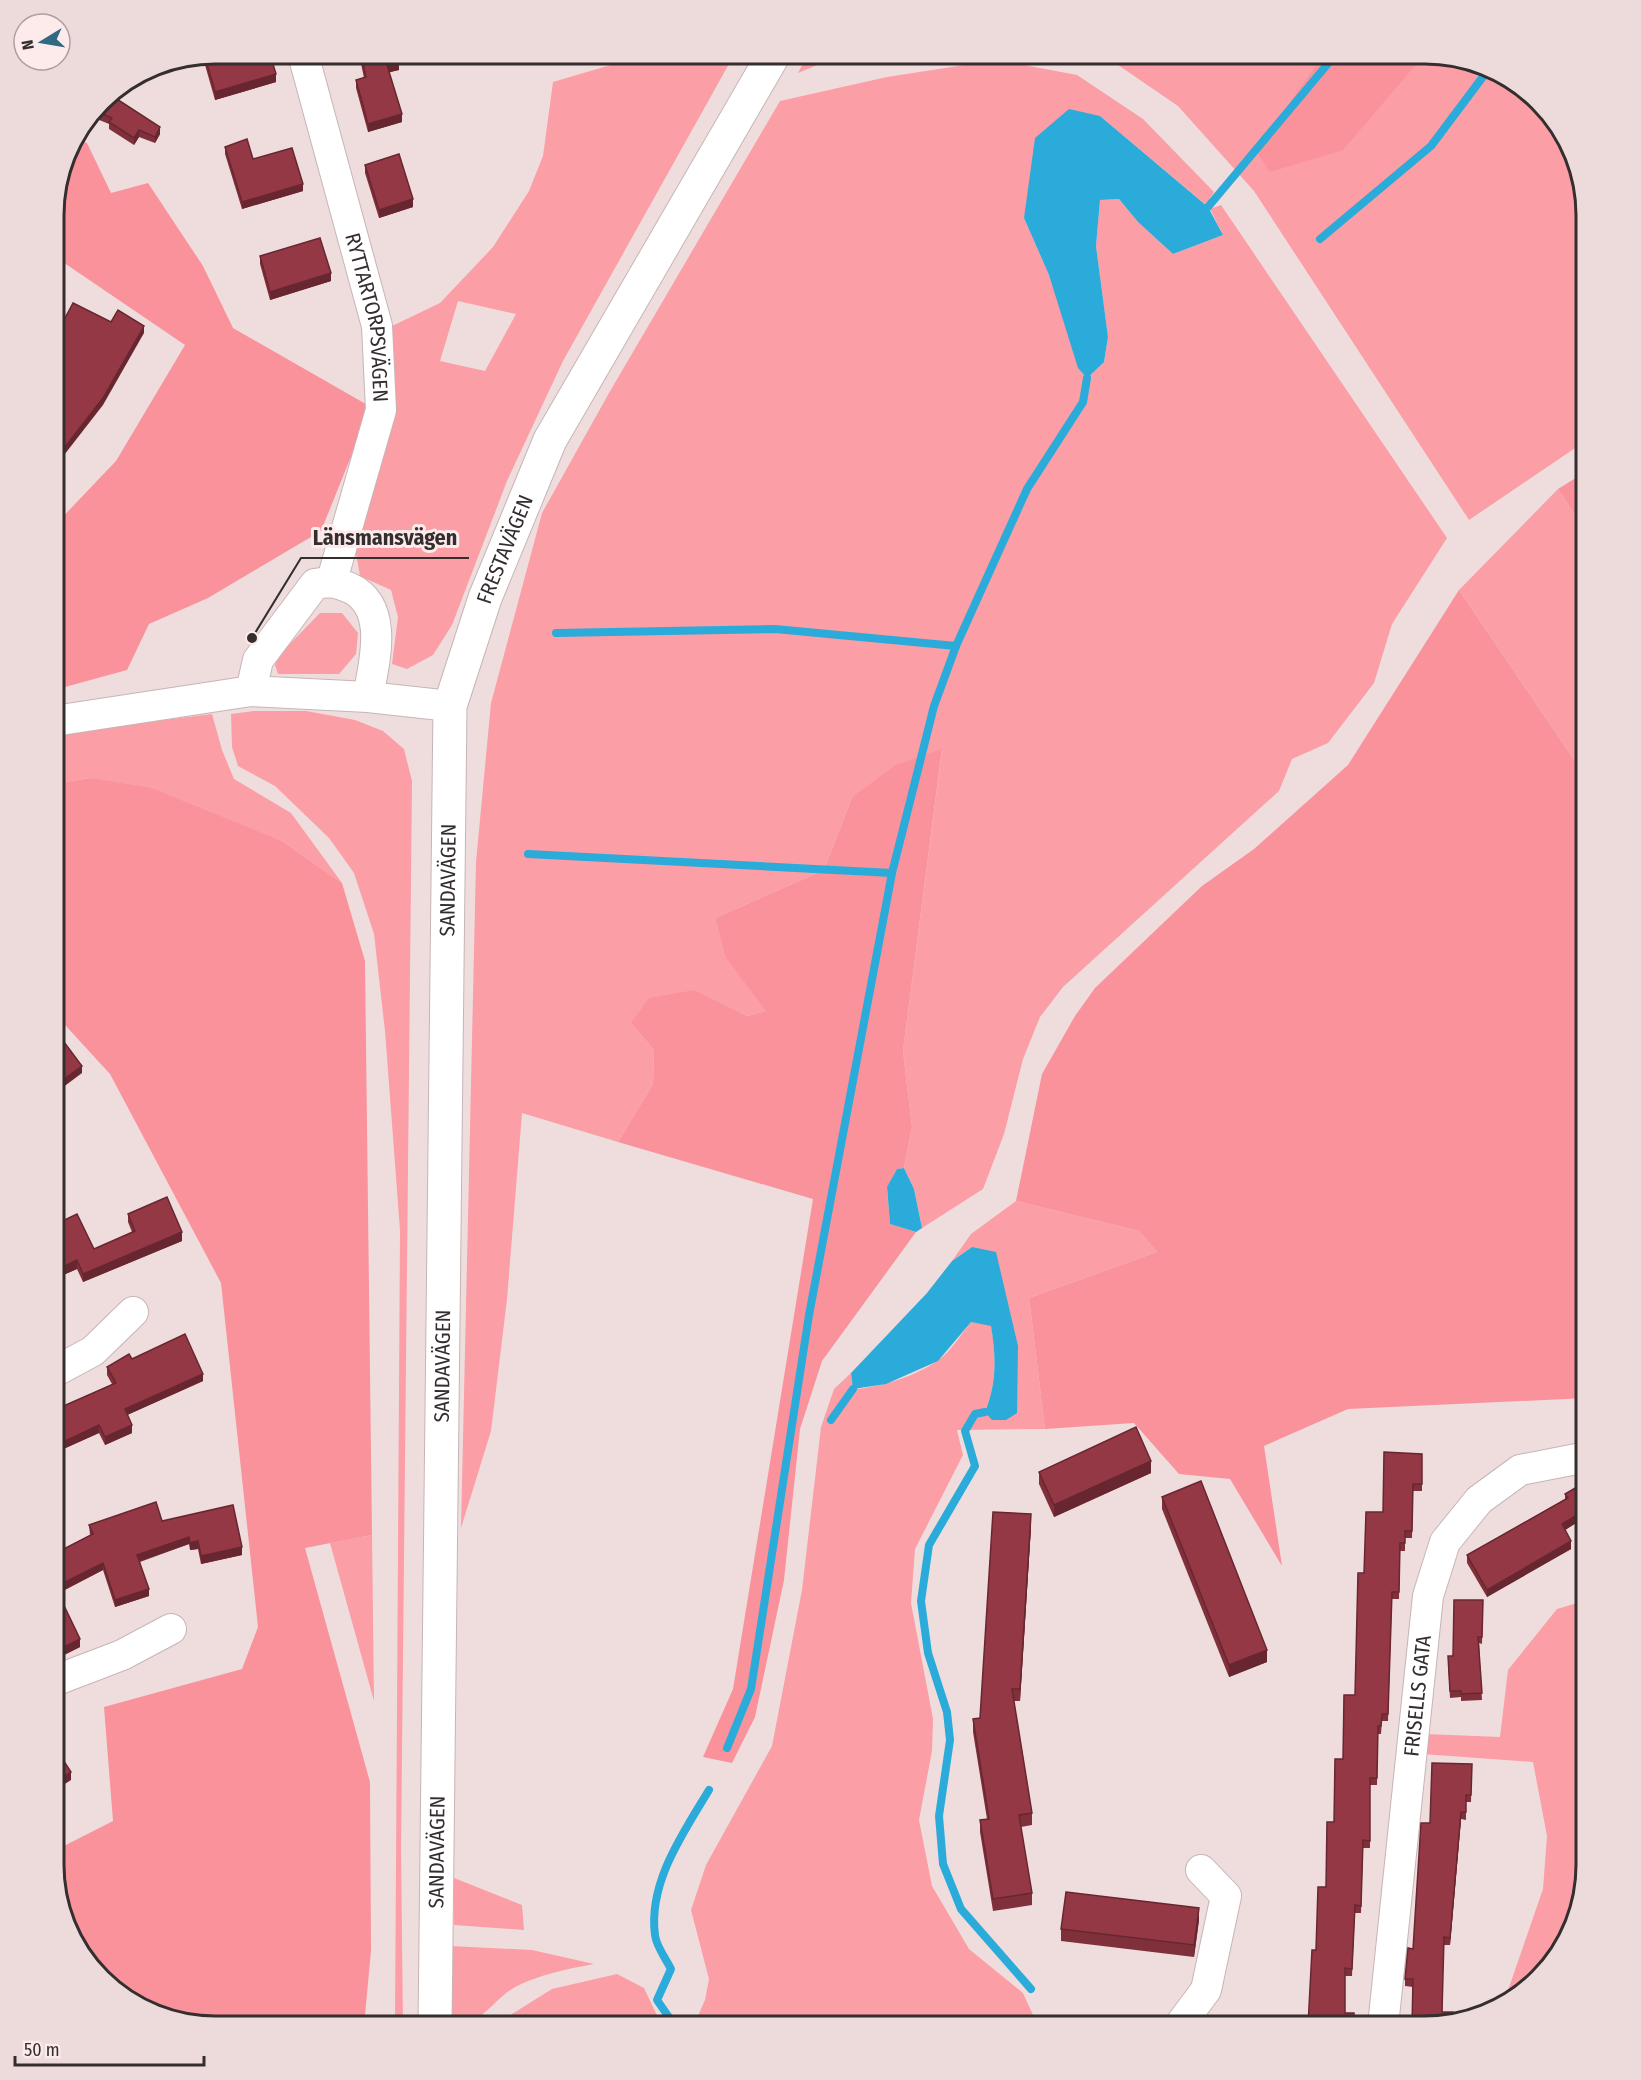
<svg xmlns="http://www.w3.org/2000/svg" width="1641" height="2080" viewBox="0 0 1641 2080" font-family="'Fira Sans Condensed',sans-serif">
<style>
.green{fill:#fb9ea5;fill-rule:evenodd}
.forest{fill:#f9929b}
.water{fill:#2aabd9}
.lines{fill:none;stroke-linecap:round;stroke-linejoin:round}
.stream{stroke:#2aabd9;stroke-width:8}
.minor-casing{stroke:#c7b5b6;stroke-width:32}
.tertiary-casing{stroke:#c7b5b6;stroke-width:35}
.minor{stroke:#fff;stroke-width:30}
.tertiary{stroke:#fff;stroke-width:33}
.wall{fill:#80303b}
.shaded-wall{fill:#682730}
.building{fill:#953845;stroke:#682730;stroke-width:1.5}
.labels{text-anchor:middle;stroke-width:6;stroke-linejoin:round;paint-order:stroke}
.street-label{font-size:21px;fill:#342e2e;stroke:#fdeaeb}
.rim{fill:none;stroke:#342e2e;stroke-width:3}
.leader{fill:none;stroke:#342e2e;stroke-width:2}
.callout-dot{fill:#342e2e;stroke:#fdeaeb;stroke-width:2}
.callout-label{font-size:22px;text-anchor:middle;font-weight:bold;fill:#342e2e;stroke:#fdeaeb;stroke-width:6;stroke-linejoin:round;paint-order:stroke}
</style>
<rect width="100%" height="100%" fill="#efddde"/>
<!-- green -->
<g class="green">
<path d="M648,54L734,55L563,361L507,481L452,625L433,655L407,669L392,664L398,617L391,590L360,576L355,548L390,327L440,303L493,247L529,191L543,156L553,82ZM458,301L516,314L485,371L440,361Z"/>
<polygon points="808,54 844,54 798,73"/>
<polygon points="1102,54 1436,54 1506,75 1560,126 1587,216 1587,440 1469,520 1254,191 1178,106"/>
<polygon points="997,60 1077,75 1143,119 1214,192 1206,205 1100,116 1024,218 1049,275 1104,362 1108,337 1096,246 1100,200 1119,199 1138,222 1173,254 1223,235 1210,209 1221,205 1447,538 1392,624 1374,683 1328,743 1292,759 1279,791 1063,987 1040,1017 1023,1059 1004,1134 983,1189 922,1228 914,1189 904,1168 912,1127 903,1051 942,750 852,797 824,870 715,918 725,957 767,1011 748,1016 695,990 631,1023 654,1050 653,1084 618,1142 522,1113 507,1299 491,1431 461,1528 476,862 491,703 542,513 609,393 780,101 887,77"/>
<polygon points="1558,489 1587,533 1587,779 1459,590"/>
<polygon points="320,613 342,613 358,633 356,654 339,674 278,674 275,665 280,654"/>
<polygon points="254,711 306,711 355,720 383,731 404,749 412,781 401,1850 403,2026 395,2026 400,1230 385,1031 374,934 354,873 329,838 275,786 238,766 232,747 231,714"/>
<polygon points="212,714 222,750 234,779 291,813 342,883 282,841 90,778 54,784 54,736 67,732"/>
<path d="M1016,1201L1139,1231L1157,1252L1029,1298L1045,1429L957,1430L963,1455L915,1549L911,1603L933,1719L932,1751L919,1820L932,1886L969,1949L1023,1993L1038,2026H706L698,2016L705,2000L709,1979L691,1910L706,1865L772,1746L802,1590L821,1427L834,1389L851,1373L853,1389C879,1388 916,1376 937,1361C950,1353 961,1334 971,1322L991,1325C996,1356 997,1382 985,1412H1017L972,1247L952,1261L971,1234Z"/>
<polygon points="372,1535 374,1701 330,1543"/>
<polygon points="1587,1600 1587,1732 1579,1815 1587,1834 1587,1865 1566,1945 1515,1999 1507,2001 1505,1999 1543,1889 1547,1836 1533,1762 1422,1754 1425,1734 1500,1737 1508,1670 1557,1609"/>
<polygon points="454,1878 522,1905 524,1930 454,1925"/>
<path d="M450,1946L532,1950L594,1964C567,1969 542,1974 517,1986C491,2000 483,2026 450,2026Z"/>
<polygon points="617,1974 644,1988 662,2026 497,2026 512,2014 552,1989"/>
</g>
<!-- forest -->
<g class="forest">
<polygon points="1324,54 1425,54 1343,150 1270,172 1256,151"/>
<polygon points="75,138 87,143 111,193 148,183 203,266 233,328 371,407 321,531 208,598 149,624 127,670 54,690 54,526 116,461 185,345 54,256 54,205 71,145"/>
<polygon points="1587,471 1587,533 1558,489"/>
<polygon points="1459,590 1587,779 1587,1398 1348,1409 1264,1446 1282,1566 1230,1479 1179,1474 1134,1423 1045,1429 1029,1298 1157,1252 1139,1231 1016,1201 1042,1074 1075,1016 1095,988 1202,886 1254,849 1348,765"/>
<polygon points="942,749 903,1051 912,1127 904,1168 897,1169 887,1188 890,1224 916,1232 822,1361 800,1429 784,1580 755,1717 732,1763 703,1757 733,1689 813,1199 618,1142 653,1084 654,1050 631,1023 649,998 695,990 748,1016 766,1011 725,957 715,918 824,870 852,797 896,765"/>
<polygon points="90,778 151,788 282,841 342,883 365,961 372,1535 305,1548 370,1782 371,1951 364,2026 215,2026 135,2005 81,1954 54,1864 54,1851 113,1821 104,1707 242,1669 258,1627 221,1283 110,1074 54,1013 54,784"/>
<path d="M1587,1732V1834C1574,1805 1568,1760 1587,1732Z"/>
</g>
<!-- water -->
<g class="water">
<polygon points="1069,109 1100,116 1208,207 1223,235 1173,254 1138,222 1119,199 1100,200 1096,246 1108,337 1104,362 1087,378 1078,368 1049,275 1024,218 1035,138"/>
<polygon points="904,1168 914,1189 922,1228 916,1232 890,1224 887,1187 897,1169"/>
<path d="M972,1247L996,1252L1018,1346L1017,1413L1006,1420H992L985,1412C997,1383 996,1356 991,1326L971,1322L938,1361L886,1384L853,1389L851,1373L927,1293L952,1261Z"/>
</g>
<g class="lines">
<!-- stream -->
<g class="stream">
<polyline points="1208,207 1336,54"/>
<polyline points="1320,239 1431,146 1488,70"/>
<polyline points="556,633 775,629 956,646"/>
<polyline points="528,854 892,873"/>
<polyline points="985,1412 975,1414 965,1431 975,1466 929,1545 921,1601 928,1653 947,1712 950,1740 939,1816 943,1864 961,1909 1031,1989"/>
<polyline points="831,1420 853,1389"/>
<polyline points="727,1748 751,1689 809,1315 892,873 934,706 956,646 1027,489 1083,402 1087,378"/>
<path d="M675,2026L657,2000L671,1969C666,1959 656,1946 655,1935C648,1883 683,1833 709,1790"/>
</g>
<defs>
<g id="minor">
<path id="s1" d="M303,54L377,326L381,410L332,580"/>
<path d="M251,691L258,660L315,584C330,581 335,582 350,588C390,607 374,663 368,697"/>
<polyline points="54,721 251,691 368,697 450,706"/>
<polyline points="54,1372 93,1351 133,1312"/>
<polyline points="54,1681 122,1655 171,1629"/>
<polyline points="1179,2026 1206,1990 1226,1896 1201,1870"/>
<path id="s2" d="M1383,2026L1428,1596L1445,1542L1479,1500L1520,1470L1587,1457"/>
</g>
<g id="tertiary">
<path id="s3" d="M435,2026L450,706L485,598L550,440L774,54"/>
</g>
</defs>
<!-- minor casing -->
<use href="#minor" class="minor-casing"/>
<!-- tertiary casing -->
<use href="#tertiary" class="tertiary-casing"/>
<!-- minor -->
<use href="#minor" class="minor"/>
<!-- tertiary -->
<use href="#tertiary" class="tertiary"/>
</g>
<!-- wall -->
<g class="wall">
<polygon points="359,54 397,54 399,70 389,72 402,122 368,132 356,88 356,80 364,78"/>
<polygon points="205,57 276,82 215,100 205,65"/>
<polygon points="109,94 160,134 155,143 139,137 134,145 109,129 109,124 92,117"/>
<polygon points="225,147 253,159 303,191 242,209 225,154"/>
<polygon points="365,165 413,207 379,218 365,173"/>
<polygon points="260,256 331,281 270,300 260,264"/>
<polygon points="128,1214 182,1241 83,1282 77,1269 54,1279 54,1225 94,1249 132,1232 128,1222"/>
<polygon points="132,1359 203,1381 127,1415 132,1433 105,1445 99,1433 61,1450 63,1462 54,1466 54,1396 59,1408 112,1384 107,1375 107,1367"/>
<polygon points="1422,1454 1422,1491 1413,1491 1412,1538 1405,1538 1405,1551 1400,1551 1399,1599 1392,1599 1388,1721 1382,1721 1381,1734 1378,1734 1377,1785 1370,1785 1370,1848 1363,1848 1361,1913 1355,1913 1352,1976 1345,1976 1308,2026 1316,1950 1326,1887 1334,1822 1343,1759 1355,1695 1364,1573 1383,1512"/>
<polygon points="1039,1472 1151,1473 1054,1517 1039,1484"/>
<polygon points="1587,1481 1587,1516 1565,1530 1571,1549 1487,1597 1467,1563 1467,1555 1565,1499 1565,1494"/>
<polygon points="1162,1497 1267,1662 1229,1677 1162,1509"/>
<polygon points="162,1521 242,1555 201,1564 198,1549 190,1550 189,1544 140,1562 149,1596 115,1607 103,1570 64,1590 64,1598 61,1600 80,1647 54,1660 54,1554 90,1535 89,1525"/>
<polygon points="1031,1527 1020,1701 1014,1701 1032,1813 1032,1825 1021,1827 1032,1893 1032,1905 993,1911 980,1832 980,1820 987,1819 973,1732 973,1719 980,1718"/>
<polygon points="1483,1600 1482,1644 1479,1643 1482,1700 1461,1701 1461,1697 1450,1698 1448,1663"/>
<polygon points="1472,1764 1471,1802 1466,1802 1466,1820 1461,1819 1450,1945 1444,1945 1426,2026 1413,1987 1405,1986 1405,1979 1413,1949 1430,1823"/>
<polygon points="1199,1920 1194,1957 1061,1941 1061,1929"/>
</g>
<!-- shaded-wall -->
<g class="shaded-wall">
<polygon points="399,62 399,70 387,73 387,65"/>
<polygon points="276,74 276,82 215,100 215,92"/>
<polygon points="402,114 402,122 368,132 368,124"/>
<polygon points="160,127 160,134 155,143 155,137"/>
<polygon points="139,130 139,137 134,145 134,138"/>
<polygon points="303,184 303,191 242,209 242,202"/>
<polygon points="413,199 413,207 379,218 379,210"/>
<polygon points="331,273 331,281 270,300 270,292"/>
<polygon points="144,326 144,333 103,405 54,468 54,461"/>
<polygon points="82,1066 82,1073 54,1094 54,1086"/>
<polygon points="182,1232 182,1241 83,1282 83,1274"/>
<polygon points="77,1260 77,1269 54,1279 54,1271"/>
<polygon points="203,1374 203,1381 125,1416 125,1409"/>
<polygon points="99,1425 99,1433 59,1451 59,1444"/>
<polygon points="132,1425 132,1433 105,1445 105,1437"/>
<polygon points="63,1454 63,1462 54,1466 54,1458"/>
<polygon points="1151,1461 1151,1473 1054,1517 1054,1505"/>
<polygon points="1587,1509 1587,1516 1562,1532 1562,1524"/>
<polygon points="1031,1514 1031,1527 1020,1701 1020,1689"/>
<polygon points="189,1537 189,1544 137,1562 137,1555"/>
<polygon points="198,1541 198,1549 190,1550 190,1543"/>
<polygon points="1571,1541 1571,1549 1487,1597 1487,1590"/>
<polygon points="242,1547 242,1555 201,1564 201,1556"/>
<polygon points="103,1563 103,1570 61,1592 61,1584"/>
<polygon points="149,1589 149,1596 115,1607 115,1600"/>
<polygon points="64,1590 64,1598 58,1601 58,1593"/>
<polygon points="80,1639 80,1647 54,1660 54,1652"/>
<polygon points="1267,1650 1267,1662 1229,1677 1229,1665"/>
<polygon points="71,1772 71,1780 54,1791 54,1783"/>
<polygon points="1461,1812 1461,1819 1450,1945 1450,1938"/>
<polygon points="1199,1908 1199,1920 1194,1957 1194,1945"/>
</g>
<!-- building -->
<g class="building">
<polygon points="216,54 270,54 276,74 215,92 205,57"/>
<polygon points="361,54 397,54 399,62 387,65 402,114 368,124 356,80 366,77"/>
<polygon points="109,94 160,127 155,137 139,130 134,138 109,122 112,118 96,111"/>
<polygon points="247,139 253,159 292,148 303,184 242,202 225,147"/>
<polygon points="399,154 413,199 379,210 365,165"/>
<polygon points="320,238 331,273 270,292 260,256"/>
<polygon points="73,303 111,322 118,310 144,326 103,398 54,461 54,339"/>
<polygon points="55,1030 82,1066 54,1086 54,1031"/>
<polygon points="167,1197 182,1232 83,1274 77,1260 54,1271 54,1225 77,1214 94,1249 135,1231 128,1214"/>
<polygon points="185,1334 203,1374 125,1409 132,1425 105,1437 99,1425 59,1444 63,1454 54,1458 54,1396 59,1408 116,1383 107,1367 129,1354 132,1359"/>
<polygon points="1136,1427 1151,1461 1054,1505 1039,1472"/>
<polygon points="1384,1452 1422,1454 1422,1484 1413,1484 1412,1531 1405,1531 1405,1543 1400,1543 1399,1592 1392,1592 1388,1714 1382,1714 1381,1726 1378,1726 1377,1778 1370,1778 1370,1841 1363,1840 1361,1906 1355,1905 1352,1969 1345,1968 1345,2013 1354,2013 1354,2026 1308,2026 1312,1950 1316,1950 1318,1887 1326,1887 1327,1822 1334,1822 1335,1759 1343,1759 1344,1695 1355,1695 1358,1573 1364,1573 1366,1512 1383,1512"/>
<polygon points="1201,1481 1267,1650 1229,1665 1162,1497"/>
<polygon points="1587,1481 1587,1509 1562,1524 1571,1541 1487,1590 1467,1555 1568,1498 1565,1494"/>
<polygon points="156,1502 162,1521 233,1505 242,1547 201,1556 198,1541 190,1543 189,1537 137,1555 149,1589 115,1600 103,1563 61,1584 64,1590 58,1593 80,1639 54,1652 54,1554 93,1534 89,1525"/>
<polygon points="993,1512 1031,1514 1020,1689 1012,1689 1032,1813 1019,1815 1032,1893 993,1899 980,1820 989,1819 973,1719 980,1718"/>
<polygon points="1454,1600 1483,1600 1482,1637 1478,1637 1482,1693 1461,1694 1461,1691 1450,1691 1448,1656 1453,1656"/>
<polygon points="54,1746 71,1772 54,1783"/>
<polygon points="1432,1763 1472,1764 1471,1795 1466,1795 1466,1812 1461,1812 1450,1938 1444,1937 1442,2012 1453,2012 1453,2018 1426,2026 1412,2026 1413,1979 1405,1979 1408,1948 1413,1949 1421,1823 1430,1823"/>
<polygon points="1066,1892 1199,1908 1194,1945 1061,1929"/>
</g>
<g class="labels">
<!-- street labels -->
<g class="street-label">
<text dy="7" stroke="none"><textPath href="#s1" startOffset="272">RYTTARTORPSVÄGEN</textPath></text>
<text dy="7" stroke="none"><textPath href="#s3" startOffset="1486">FRESTAVÄGEN</textPath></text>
<text dy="7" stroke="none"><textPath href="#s3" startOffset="1146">SANDAVÄGEN</textPath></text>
<text dy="7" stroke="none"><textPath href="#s3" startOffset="660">SANDAVÄGEN</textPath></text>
<text dy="7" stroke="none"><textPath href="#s2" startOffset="332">FRISELLS GATA</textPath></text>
<text dy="7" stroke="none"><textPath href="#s3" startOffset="174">SANDAVÄGEN</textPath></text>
</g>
</g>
<!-- crop -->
<path d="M0 0H1641V2080H0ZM215 64H1425A151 151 0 0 1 1576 215V1865A151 151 0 0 1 1425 2016H215A151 151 0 0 1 64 1865V215A151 151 0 0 1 215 64Z" fill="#eddbdc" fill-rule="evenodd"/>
<path class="rim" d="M215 64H1425A151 151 0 0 1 1576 215V1865A151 151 0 0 1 1425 2016H215A151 151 0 0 1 64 1865V215A151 151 0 0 1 215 64Z"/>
<!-- callouts -->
<path class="leader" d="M252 638L301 558H469"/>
<circle class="callout-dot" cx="252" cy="638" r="6"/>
<g class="callout-label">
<text x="385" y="545">Länsmansvägen</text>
</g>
<!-- north arrow -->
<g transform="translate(42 42) rotate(259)"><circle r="28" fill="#fdeaeb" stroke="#ad9f9f" stroke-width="1.5"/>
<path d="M0-4.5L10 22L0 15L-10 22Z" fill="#2f6a82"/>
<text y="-9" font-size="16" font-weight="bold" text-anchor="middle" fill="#342e2e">N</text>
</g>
<!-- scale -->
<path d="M15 2056v9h189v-9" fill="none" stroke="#342e2e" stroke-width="3"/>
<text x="24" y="2056" font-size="18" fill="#342e2e" stroke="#fdeaeb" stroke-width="4.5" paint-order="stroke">50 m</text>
</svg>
